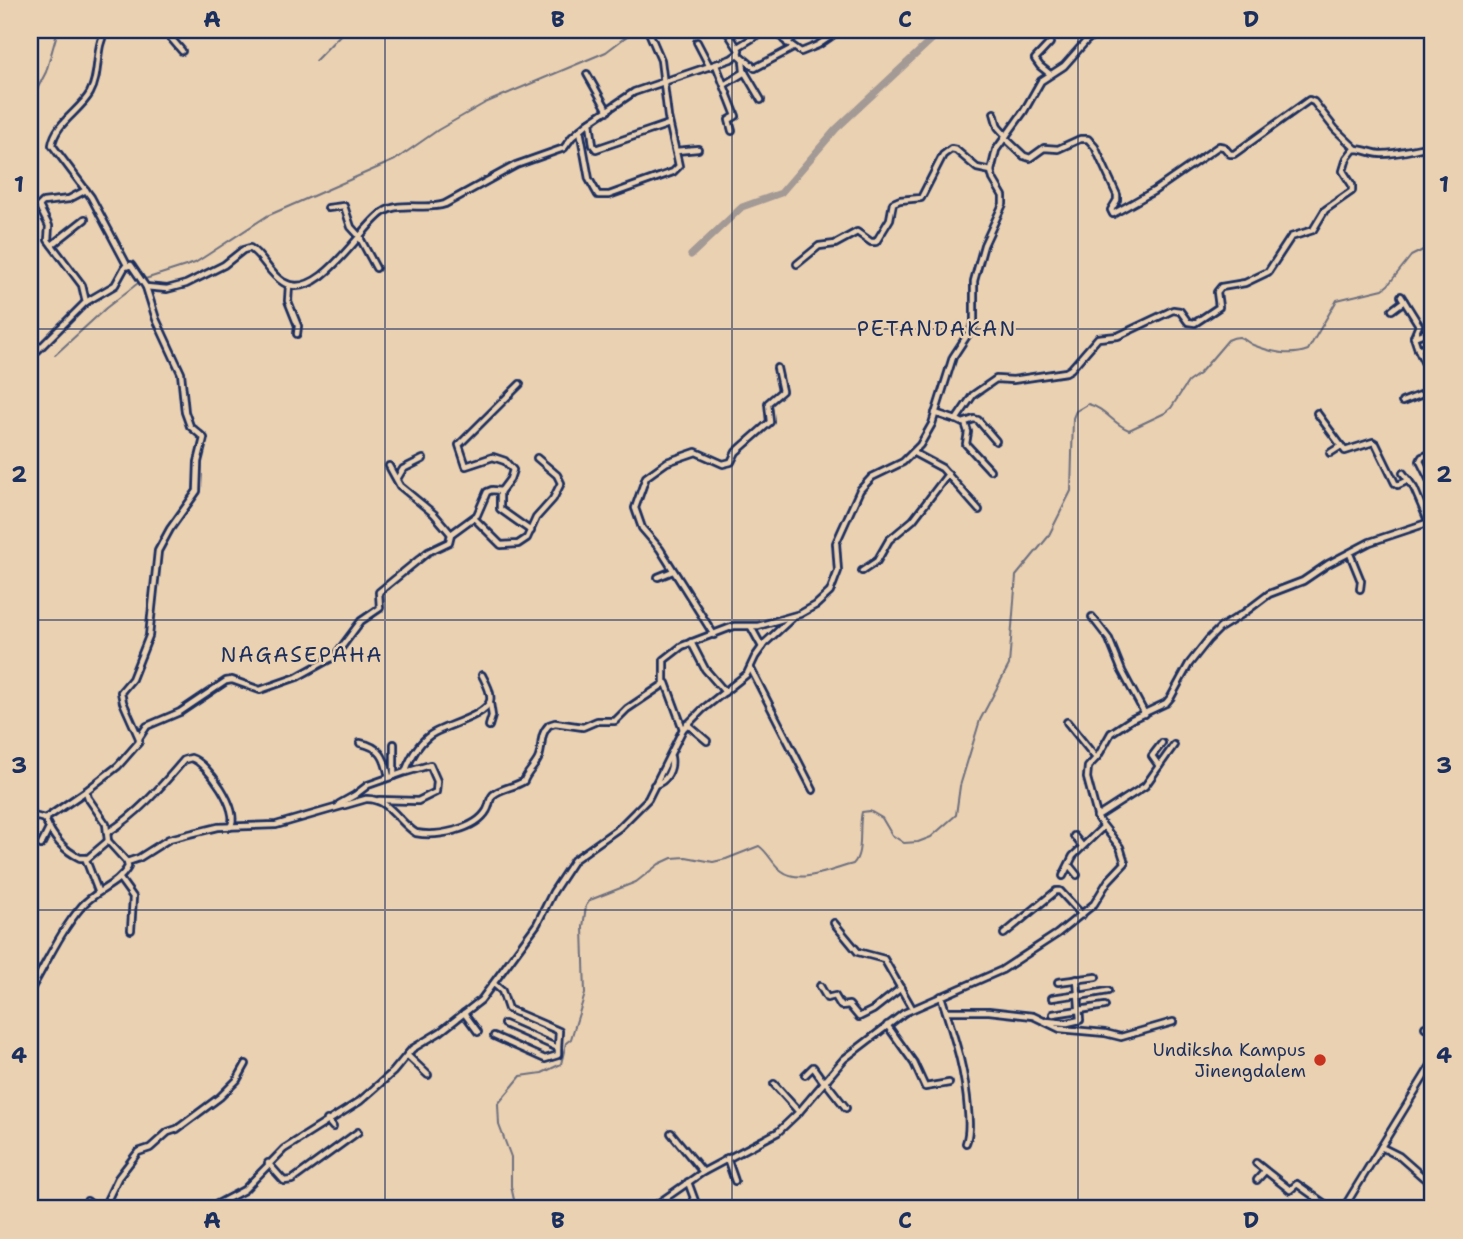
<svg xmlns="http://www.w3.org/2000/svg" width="1463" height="1239" viewBox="0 0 1463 1239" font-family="'Shantell Sans',sans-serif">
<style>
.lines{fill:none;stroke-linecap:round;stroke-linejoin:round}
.stream{stroke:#6d6f7f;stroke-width:2}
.river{stroke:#a39995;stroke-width:7}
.minor-casing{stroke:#1b2f5e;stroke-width:10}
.minor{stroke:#ead1b2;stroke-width:4.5}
.grid{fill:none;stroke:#1b2f5e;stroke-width:2;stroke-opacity:0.55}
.poi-dot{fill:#c8321e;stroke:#ead1b2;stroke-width:2.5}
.labels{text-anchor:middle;stroke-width:5;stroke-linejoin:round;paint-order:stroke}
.poi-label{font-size:18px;fill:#1b2f5e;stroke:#ead1b2;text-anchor:end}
.quarter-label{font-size:21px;letter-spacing:2px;fill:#1b2f5e;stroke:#ead1b2}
.neatline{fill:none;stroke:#1b2f5e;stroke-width:2.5}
.grid-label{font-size:23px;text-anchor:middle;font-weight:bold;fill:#1b2f5e}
</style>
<rect width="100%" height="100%" fill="#ead1b2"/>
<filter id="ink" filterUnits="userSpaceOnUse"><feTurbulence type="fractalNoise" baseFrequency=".0143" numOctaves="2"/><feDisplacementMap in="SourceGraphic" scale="14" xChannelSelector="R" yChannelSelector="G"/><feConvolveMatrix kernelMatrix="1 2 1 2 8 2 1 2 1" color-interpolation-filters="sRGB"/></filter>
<g filter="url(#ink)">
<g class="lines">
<!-- stream -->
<g class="stream">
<polyline points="315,61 345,30"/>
<polyline points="30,103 46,72 58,30"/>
<polyline points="55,355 106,308 142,280 195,263 267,216 395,160 438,130 485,103 606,52 631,33"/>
<path d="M516,1209L511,1186V1157L499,1125L498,1104L521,1076L542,1073L561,1064L566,1043L571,1039L585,994L583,927L586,906L590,900L636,882L659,864L672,858L686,857L713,862L726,859L759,846C769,853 772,864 782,871C800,885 833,869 853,864C864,854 858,827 862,812L870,811L882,818L892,835L904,843L918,842L931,837L956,815L960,786L980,720L1009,665L1016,576L1048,537L1071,491L1073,418L1076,411L1088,404C1105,408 1113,424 1129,430L1165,413L1171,408L1188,382L1199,374L1228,340C1232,338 1234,337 1239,337C1244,338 1248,343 1253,345C1271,352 1290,357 1308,350L1337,300L1383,289L1388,285L1411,256L1433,245"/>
</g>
<!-- river -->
<polyline class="river" points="691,255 742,207 781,193 836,129 942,30"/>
<defs>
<g id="minor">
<path d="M106,30C94,49 101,73 90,93C80,111 55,123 52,145L91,197L127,265"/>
<polyline points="164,30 182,51"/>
<polyline points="631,30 634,30"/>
<polyline points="776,30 784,40 801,52 818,45 840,30"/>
<polyline points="1083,30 1088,39"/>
<polyline points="697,42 710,67"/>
<polyline points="787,43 801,30"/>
<polyline points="1050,43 1035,59 1040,66 1050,74"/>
<polyline points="738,47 764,31"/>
<polyline points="738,54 755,68 793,48"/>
<polyline points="743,61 744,71 761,100"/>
<polyline points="716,65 736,116 729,120 732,131"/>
<polyline points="587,74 608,111"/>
<polyline points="724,85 745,72"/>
<polyline points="994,113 998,127 1006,136"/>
<polyline points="590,122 593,145 596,149 669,124"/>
<polyline points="580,130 589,179 598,195 609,195 673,172 679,166 668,117 661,60 648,30"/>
<polyline points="1005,138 1024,156 1030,158 1044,148 1058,149 1080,139 1088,139 1095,147 1117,195 1117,200 1111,210 1113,214 1154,191 1219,146 1224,147 1230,154 1234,154 1309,100 1314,102 1335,129 1356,149"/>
<polyline points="676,151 698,149"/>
<polyline points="328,208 344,206 351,227 361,238"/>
<polyline points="360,238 376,268"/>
<polyline points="52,245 85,219"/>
<polyline points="797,264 819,246 835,244 857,232 871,242 876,242 890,219 893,203 900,200 921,198 943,155 951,149 956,150 977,168 991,171"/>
<polyline points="289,285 288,301 298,326 297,334"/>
<path d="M146,287L167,289L186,284L224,265L243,250L250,248C263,256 269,274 283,282C318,304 360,228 382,213C400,200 425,211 445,204L516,165L564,148L572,137L588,123L634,92L731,59L738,54L739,50L726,30"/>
<polyline points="1401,296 1419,325 1414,337"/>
<polyline points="86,302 82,285 48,240 49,226 39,206 43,202 69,199 86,190"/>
<polyline points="1392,310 1404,301"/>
<polyline points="1433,343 1418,349 1433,381"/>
<polyline points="1418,349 1414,337 1432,330"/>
<polyline points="30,358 86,302 115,285 125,267 131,265 146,287 156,319 181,373 185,412 190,426 204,438 198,462 197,491 170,529 158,551 149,636 132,679 121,692 123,702 139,738 139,742 118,766 86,791 88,798 106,824 108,841 127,862"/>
<polyline points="1424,359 1433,355"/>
<polyline points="1402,402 1433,390"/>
<path d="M935,413L956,420L973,395L996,379L1013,380L1066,372L1071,369L1098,338L1118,336L1173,310L1180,311L1188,322L1195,323L1219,307L1217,292L1221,287L1245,283L1268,272L1291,237L1313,230L1325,210L1352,191V185L1343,171L1347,158L1354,149C1363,148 1372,154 1382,154C1399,154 1416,148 1433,146"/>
<polyline points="1317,413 1345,451 1373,442 1376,444 1395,483 1398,485 1409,480"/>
<polyline points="957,420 963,423 974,419 978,420 996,441"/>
<polyline points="965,423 968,432 966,444 990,470"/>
<polyline points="914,453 942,468 979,510"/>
<polyline points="1330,453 1341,446"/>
<polyline points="1433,453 1422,457 1420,461 1433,487"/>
<polyline points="389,466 400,486 434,514 451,534"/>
<polyline points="1403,473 1414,488 1429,523"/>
<polyline points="397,479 403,469 423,459"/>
<polyline points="500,491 500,509 531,531"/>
<polyline points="474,518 501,545 518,544 527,538 536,518 553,499 561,483 557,475 537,458"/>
<polyline points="1350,554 1361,581 1360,589"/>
<polyline points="862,571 877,561 889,540 913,520 948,474"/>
<polyline points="658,577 673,571"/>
<polyline points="1092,617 1109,639 1122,671 1145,714"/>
<polyline points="751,627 762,647"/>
<polyline points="714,635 660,549 642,528 635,508 646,477 667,462 696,452 723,464 731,462 736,452 770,422 768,403 782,391 777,368"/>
<polyline points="691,642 705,669 725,692"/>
<polyline points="751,669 813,790"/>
<polyline points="666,683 683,729"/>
<polyline points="1067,722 1096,758"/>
<polyline points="687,724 707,741"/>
<polyline points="489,726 492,716 490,703"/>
<polyline points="139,738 147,726 180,712 226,681 232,680 260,690 297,677 335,656 361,621 380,608 379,592 428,552 449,542 451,534 477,515 487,492 492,490 501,491 510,479 513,470 505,461 493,457 466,466 459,445 520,384"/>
<path d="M360,743C381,747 385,758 389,777"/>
<polyline points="394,744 394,776"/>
<polyline points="1159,766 1152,756 1162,743"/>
<path d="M654,785C667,782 673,769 671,757"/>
<polyline points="379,800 418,801 436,792 437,781 430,765 406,772"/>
<path d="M339,804L355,795L368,785L405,772C410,759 417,745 429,736C441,726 485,717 490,701C492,693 486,683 482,675"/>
<polyline points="30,815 45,819 86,791"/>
<polyline points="1097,817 1145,786 1174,745"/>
<path d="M45,819C52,836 63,850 80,858H88L108,841"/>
<path d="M107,833C138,814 160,788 184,760L191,758C207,762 242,812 230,827"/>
<polyline points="1074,836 1082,846"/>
<polyline points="41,845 49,829"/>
<polyline points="86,860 98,891"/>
<path d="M127,862L139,858L169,839L218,827L276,825L366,799C389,798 398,822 416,833C436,837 476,830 487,810C490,805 489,799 493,795C501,788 515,787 524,781C527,772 536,766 539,757C543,746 539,735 549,725L555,723L583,727L597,721H615L627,709L664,684V660L682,646L734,626H758L800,614L816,605L830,592L838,571L836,543L860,490L872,477L903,462L920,445L932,424L953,357L974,325V281L984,245L1003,204V196L993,179L991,171L996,150L1024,111L1041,81L1064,66L1086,41L1099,30"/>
<polyline points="1069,865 1077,875"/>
<polyline points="1063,876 1073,856 1103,827"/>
<polyline points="120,879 133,897 131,930"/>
<polyline points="834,923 858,952 884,959 912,1008"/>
<polyline points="1004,934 1056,891 1060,891 1082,915"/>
<polyline points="1058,982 1096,977"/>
<polyline points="494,984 502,991 508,1009 559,1031 558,1048 504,1024"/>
<polyline points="820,986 827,998 835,996 841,1006 849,1005 859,1017 873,1010 901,988"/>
<path d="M30,991C47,962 60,932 82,906C96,890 118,885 128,867L127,862"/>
<path d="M941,996C954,1037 965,1067 968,1110C969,1121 970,1133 966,1143"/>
<polyline points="1079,996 1108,991"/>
<polyline points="1052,998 1079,994"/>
<polyline points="946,1011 989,1011 1033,1016 1060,1029 1105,1033 1121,1037 1173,1022"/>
<polyline points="464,1013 478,1032"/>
<polyline points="1053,1014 1105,1006"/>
<polyline points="1046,1021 1067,1023 1080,1020 1077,979"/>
<polyline points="887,1025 914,1063 925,1087 949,1083"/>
<polyline points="1425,1027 1433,1034"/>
<polyline points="494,1036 545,1059 558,1055 558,1048"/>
<polyline points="407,1055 428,1075"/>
<polyline points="805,1075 813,1067 823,1081"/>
<polyline points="824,1080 846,1108"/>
<polyline points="774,1084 799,1112"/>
<polyline points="327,1120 333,1127"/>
<polyline points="671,1133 703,1172"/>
<polyline points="1381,1147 1399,1156 1424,1178 1433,1171"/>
<polyline points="727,1158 735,1181"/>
<polyline points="268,1163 284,1181 292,1180 358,1132"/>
<polyline points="1256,1163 1290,1190 1297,1184 1332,1209"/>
<polyline points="1257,1180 1265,1171"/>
<polyline points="688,1182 698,1209"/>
<polyline points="226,1200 230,1209"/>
<polyline points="87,1201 97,1209"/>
<polyline points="103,1209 118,1178 138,1152 150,1148 168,1132 177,1129 220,1097 237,1080 246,1064"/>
<polyline points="208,1209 244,1190 284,1149 360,1101 393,1072 412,1049 440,1032 481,1000 537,924 553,892 574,860 619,828 648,799 683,729 703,709 747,674 755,657 765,643 792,618"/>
<polyline points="650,1209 703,1172 778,1132 799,1112 844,1059 904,1013 1002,970 1057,934 1094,904 1108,881 1125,863 1120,847 1098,819 1087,778 1088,767 1098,756 1111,733 1132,719 1166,703 1171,697 1189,664 1208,640 1220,628 1244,613 1269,594 1303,581 1328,564 1370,542 1433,521"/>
<polyline points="1343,1209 1433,1062"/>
</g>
</defs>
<!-- minor casing -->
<use href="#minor" class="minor-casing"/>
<!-- minor -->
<use href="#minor" class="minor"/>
</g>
</g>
<!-- grid -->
<path class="grid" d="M385,30V1209M732,30V1209M1078,30V1209M30,329H1433M30,620H1433M30,910H1433"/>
<!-- markers -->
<circle class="poi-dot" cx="1320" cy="1060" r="7"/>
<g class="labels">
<!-- poi labels -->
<g class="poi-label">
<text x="1306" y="1056">Undiksha Kampus<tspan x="1306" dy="21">Jinengdalem</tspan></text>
</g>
<!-- quarter labels -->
<g class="quarter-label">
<text x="937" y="336">PETANDAKAN</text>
<text x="302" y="662">NAGASEPAHA</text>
</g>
</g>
<!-- margin -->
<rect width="1463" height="1239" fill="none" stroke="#ead1b2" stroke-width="77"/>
<rect x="38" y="38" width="1386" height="1162" class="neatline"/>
<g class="grid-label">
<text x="212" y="27">A</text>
<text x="558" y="27">B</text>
<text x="905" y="27">C</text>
<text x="1251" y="27">D</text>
<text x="19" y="192">1</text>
<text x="1444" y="192">1</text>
<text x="19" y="482">2</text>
<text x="1444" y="482">2</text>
<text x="19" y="773">3</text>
<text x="1444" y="773">3</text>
<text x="19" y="1063">4</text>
<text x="1444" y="1063">4</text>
<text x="212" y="1228">A</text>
<text x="558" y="1228">B</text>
<text x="905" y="1228">C</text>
<text x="1251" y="1228">D</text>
</g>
</svg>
